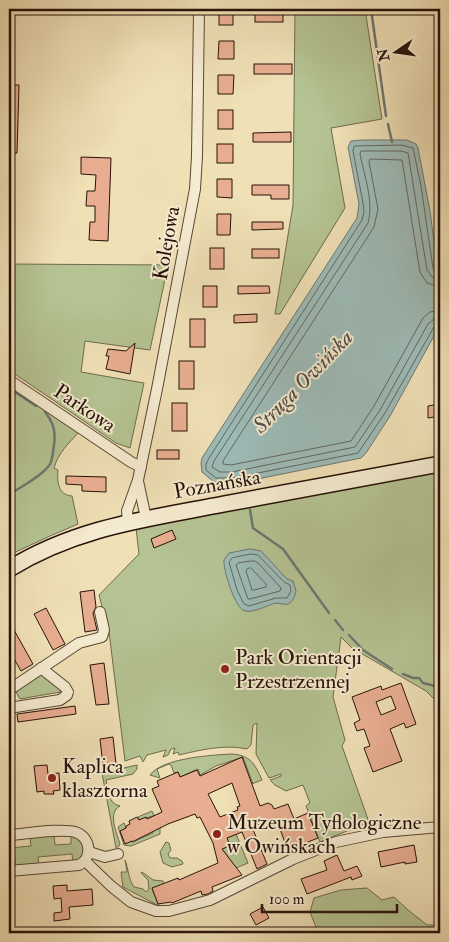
<svg xmlns="http://www.w3.org/2000/svg" width="449" height="942" viewBox="0 0 449 942" font-family="'IM FELL Double Pica',serif">
<style>
.green{fill:#b5c392;stroke:#6e6a4e}
.water{fill:#9dbbb7;stroke:#6e7771}
.lines{fill:none;stroke-linecap:round;stroke-linejoin:round}
.shore{stroke:#626660;stroke-width:1}
.stream{stroke:#6e7771;stroke-width:2.5}
.building{fill:#e9ae91;stroke:#271209;fill-rule:evenodd}
.minor-casing{stroke:#594634;stroke-width:12}
.secondary-casing{stroke:#271209;stroke-width:18}
.minor{stroke:#f5ebd0;stroke-width:10}
.secondary{stroke:#f5ebd0;stroke-width:15}
.poi-dot{fill:#8f2418;stroke:#f5ebd0;stroke-width:2}
.labels{text-anchor:middle;stroke-width:4;stroke-linejoin:round;paint-order:stroke}
.street-label{font-size:21px;fill:#271209;stroke:#f5ebd0}
.poi-label{font-size:21px;fill:#271209;stroke:#f5ebd0;text-anchor:start}
.water-label{font-size:22px;font-style:italic;fill:#504d46;stroke:#f5ebd0}
</style>
<rect width="100%" height="100%" fill="#f0e0b6"/>
<filter id="stains"><feTurbulence type="fractalNoise" baseFrequency=".004" numOctaves="4"/><feColorMatrix values="0 0 0 0 .2 0 0 0 0 .09 0 0 0 0 .02 0 0 0 .5 -.17"/></filter>
<radialGradient id="worn" r=".72"><stop offset=".6" stop-color="#630" stop-opacity="0"/><stop offset="1" stop-color="#630" stop-opacity=".3"/></radialGradient>
<!-- green -->
<g class="green">
<polygon points="295,9 365,9 382,119 331,128 345,208 280,314 275,314 293,205"/>
<polygon points="9,264 168,265 150,350 85,341 81,372 144,383 130,448 116,443 9,370"/>
<path d="M9,385L79,432C69,443 58,453 54,468L58,470C57,482 58,495 72,496L78,524L50,536L9,555Z"/>
<path d="M440,471V665C437,673 440,694 440,705L426,691L352,648L341,637L333,697L345,740L342,746L369,822L320,842L306,806L310,803L303,785L286,791L275,785L270,780L281,776V774L269,778L256,754L257,723L253,725L251,745L247,749C225,744 200,750 179,755L178,752L173,754L175,748L171,749L168,755L163,757L166,750L147,755L143,762L140,756L125,761L109,632L99,595L139,554L136,528Z"/>
<polygon points="40,674 62,689 60,692 20,699 16,692 17,689"/>
<path d="M232,754C250,755 255,764 262,780L254,783L253,784L243,757L216,766L200,775L198,769L180,777L178,772L174,773L171,765L169,764L157,769L160,778L150,775C162,758 212,755 232,754Z"/>
<path d="M137,765V769L133,774L106,780C108,790 108,804 120,806C107,813 117,833 120,844L119,846L116,848L102,773Z"/>
<polygon points="152,811 160,828 160,834 131,846 124,845 118,827 124,823 126,828 120,832 125,843 132,841 133,842 153,833 152,831 159,828 153,816 139,820 138,817"/>
<polygon points="236,834 248,863 236,868 223,850 220,849 226,838"/>
<path d="M71,835C87,843 88,855 73,864L72,854L38,857L39,866L15,867V858H9V848L31,846L30,837L54,836L55,845L71,844Z"/>
<polygon points="166,842 169,843 171,850 168,854 170,858 177,858 182,861 183,864 172,867 163,863 160,852"/>
<path d="M125,860C129,870 128,879 134,887L143,889L146,892L149,889L148,880L141,873L142,872L153,880L163,881L164,884L152,889L159,906L123,887L121,872H127Z"/>
<polygon points="367,888 382,900 394,897 408,910 427,925 440,925 440,933 343,933 334,929 316,927 310,912 314,898 341,890"/>
</g>
<!-- water -->
<g class="water">
<polygon points="361,140 407,140 416,144 418,148 430,211 440,286 440,325 390,416 366,453 361,458 233,484 214,482 202,472 201,463 202,458 357,218 359,204 348,147 351,141"/>
<path d="M250,549L261,551L287,579L293,581L296,591C295,596 293,602 288,604C284,605 280,603 276,603C267,605 251,615 243,610C234,605 223,569 224,560L229,553Z"/>
</g>
<g class="lines">
<!-- shore -->
<g class="shore">
<polyline points="440,273 435,272 433,268 421,186 413,148 401,145 354,146 353,151 363,203 364,212 362,220 209,458 206,464 206,470 216,478 233,478 358,453 385,413 434,327 440,324"/>
<path d="M440,279L432,277L427,270L408,153L401,151H361L360,154C364,175 374,201 368,223L214,461L212,467L220,472H232L355,447L380,410L428,324L434,319L440,318"/>
<polyline points="440,287 427,283 420,272 402,160 370,159 369,162 378,209 374,227 223,461 223,464 231,465 351,441 374,406 423,318 430,312 440,310"/>
<polygon points="251,554 258,555 284,582 290,585 291,591 287,598 276,598 249,606 244,604 237,590 229,562 232,558"/>
<polygon points="251,561 255,561 259,564 281,588 280,591 250,599 248,599 236,565 238,563"/>
<polygon points="251,568 266,584 266,587 254,590 252,590 246,571 247,569"/>
</g>
<!-- stream -->
<g class="stream">
<polyline points="371,9 386,116"/>
<polyline points="388,124 392,142"/>
<polyline points="9,388 36,406"/>
<path d="M9,495C20,487 44,475 50,464C53,458 53,451 54,445C56,431 53,422 45,412"/>
<polyline points="250,510 253,528 283,549 329,613"/>
<polyline points="335,620 343,630"/>
<polyline points="349,635 363,650 392,669"/>
<path d="M403,674L413,678H419L423,683C432,686 434,683 440,693"/>
</g>
</g>
<!-- building -->
<g class="building">
<rect x="219" y="9" width="14" height="16"/>
<rect x="255" y="12" width="28" height="10"/>
<polygon points="219,41 234,41 234,59 218,59"/>
<rect x="254" y="64" width="38" height="10"/>
<polygon points="218,75 234,75 233,94 218,94"/>
<polygon points="9,85 19,85 17,153 9,153"/>
<rect x="218" y="110" width="15" height="19"/>
<polygon points="291,132 291,142 253,142 253,133"/>
<rect x="217" y="144" width="16" height="19"/>
<polygon points="81,157 111,158 108,241 89,240 90,222 95,222 95,206 86,206 87,191 95,191 96,175 81,174"/>
<polygon points="217,179 232,179 232,198 217,197"/>
<polygon points="252,185 289,185 289,199 271,199 271,195 252,195"/>
<polygon points="217,214 231,214 230,235 217,235"/>
<polygon points="252,222 283,222 283,229 252,230"/>
<rect x="210" y="248" width="14" height="21"/>
<rect x="252" y="249" width="27" height="9"/>
<rect x="203" y="286" width="14" height="21"/>
<polygon points="238,286 269,286 270,293 238,294"/>
<polygon points="257,314 257,322 234,323 234,315"/>
<rect x="190" y="319" width="15" height="28"/>
<polygon points="135,343 130,374 106,369 109,356 106,356 108,349 126,351"/>
<rect x="179" y="361" width="15" height="28"/>
<rect x="172" y="403" width="15" height="28"/>
<polygon points="440,404 440,416 428,418 428,406"/>
<rect x="157" y="450" width="22" height="9"/>
<polygon points="66,476 106,477 106,492 82,491 82,485 66,484"/>
<polygon points="172,530 176,539 154,548 151,539"/>
<polygon points="94,590 96,607 93,613 97,630 85,632 80,592"/>
<polygon points="46,608 65,644 53,650 34,614"/>
<polygon points="9,621 33,664 21,671 9,650"/>
<polygon points="104,663 109,704 96,705 90,665"/>
<path d="M401,683L416,724L406,728L404,723L390,729L402,761L373,772L364,748L370,746L364,729L357,731L354,723L360,720L352,697L381,686L382,690ZM391,696L396,709L381,715L376,702Z"/>
<polygon points="75,706 76,714 18,722 17,714"/>
<polygon points="113,737 116,764 103,766 100,739"/>
<path d="M242,757L260,806L268,803L272,805L274,809L288,804L294,819L308,813L318,838L303,844L304,847L289,854L279,826L275,828L272,819L252,827L267,864L257,869L242,832L227,838L230,846L222,849L242,875L212,887L213,891L208,894L202,895L201,891L172,903L171,902L158,904L152,888L178,878L179,880L218,863L213,843L200,817L197,818L195,814L168,824L132,842V841L125,844L120,831L126,828V826L130,824L129,821L137,817L139,820L146,817L147,819L162,812L152,789L159,786L157,781L178,772L180,777L197,770L200,776ZM232,783L240,806L237,807L238,810L220,817L208,794Z"/>
<polygon points="47,765 48,774 59,773 60,790 53,791 54,794 44,794 44,791 37,792 34,766"/>
<polygon points="414,845 417,862 405,864 405,862 381,867 378,852"/>
<polygon points="337,855 344,871 357,866 362,876 352,880 351,877 307,894 301,879 327,870 324,861"/>
<polygon points="67,885 67,891 92,889 93,905 69,907 70,919 54,921 54,913 62,912 61,898 54,899 53,886"/>
<polygon points="263,907 269,918 256,925 250,914"/>
</g>
<g class="lines">
<defs>
<g id="minor">
<polyline points="9,380 131,462 141,467"/>
<polyline points="138,481 146,518"/>
<polyline points="128,522 127,511 138,480 157,389 195,189 197,156 199,9"/>
<polyline points="9,690 79,643 102,637 104,630 100,612"/>
<polyline points="9,708 60,700 67,695 68,692 65,687 41,668"/>
<path d="M9,835C26,834 60,828 75,832C91,837 93,858 79,865L9,871"/>
<polyline points="89,852 105,857 118,854"/>
<polyline points="85,861 111,886 131,902 156,911 169,911 210,900 293,859 336,842 383,832 440,827"/>
</g>
<path id="secondary" d="M9,569C77,527 147,519 224,504C296,491 368,477 440,464"/>
</defs>
<!-- minor casing -->
<use href="#minor" class="minor-casing"/>
<!-- secondary casing -->
<use href="#secondary" class="secondary-casing"/>
<!-- minor -->
<use href="#minor" class="minor"/>
<!-- secondary -->
<use href="#secondary" class="secondary"/>
</g>
<!-- markers -->
<g class="poi-dot">
<circle cx="225" cy="669" r="5"/>
<circle cx="52" cy="778" r="5"/>
<circle cx="217" cy="834" r="5"/>
</g>
<g class="labels">
<!-- street labels -->
<g class="street-label">
<text transform="translate(166 243) rotate(-80)" y="7">Kolejowa</text>
<text transform="translate(85 408) rotate(34)" y="7">Parkowa</text>
<text transform="translate(217 484) rotate(-10)" y="7">Poznańska</text>
</g>
<!-- poi labels -->
<g class="poi-label">
<text x="235" y="664">Park Orientacji<tspan x="235" dy="24">Przestrzennej</tspan></text>
<text x="62" y="773">Kaplica<tspan x="62" dy="24">klasztorna</tspan></text>
<text x="227" y="829">Muzeum Tyflologiczne<tspan x="227" dy="24">w Owińskach</tspan></text>
</g>
<!-- water labels -->
<g class="water-label">
<text transform="translate(302 381) rotate(-46)" y="8">Struga Owińska</text>
</g>
</g>
<!-- margin -->
<rect width="449" height="942" fill="none" stroke="#f0e0b6" stroke-width="30"/>
<rect x="10" y="10" width="429" height="922" fill="none" stroke="#271209" stroke-width="2.5"/>
<rect x="15" y="15" width="419" height="912" fill="none" stroke="#271209"/>
<!-- north arrow -->
<g transform="translate(396 52) rotate(257)" stroke="#f5ebd0" stroke-width="4" paint-order="stroke">
<path d="M0-4L9 19L0 12L-9 19Z" fill="#271209"/>
<text y="-8" font-size="14" font-weight="bold" text-anchor="middle" fill="#271209">N</text>
</g>
<!-- scale -->
<path d="M262 904v8h135v-8" fill="none" stroke="#271209" stroke-width="2.5"/>
<text x="269" y="904" font-size="15" fill="#271209" stroke="#f5ebd0" stroke-width="4" paint-order="stroke">100 m</text>
<rect width="100%" height="100%" filter="url(#stains)"/>
<rect width="100%" height="100%" fill="url(#worn)"/>
</svg>
